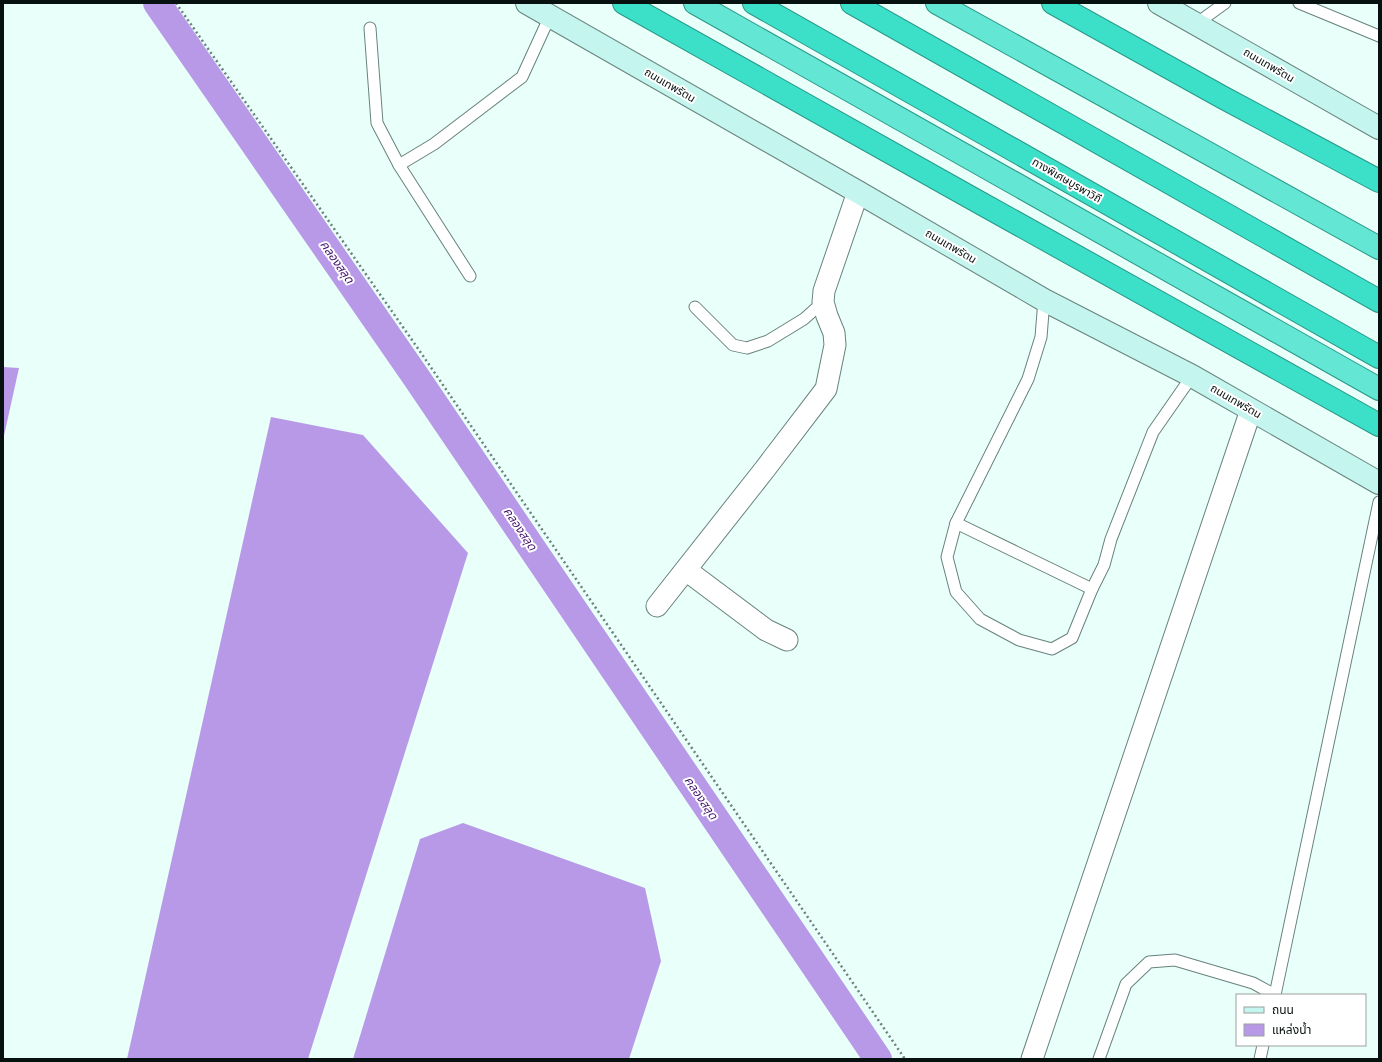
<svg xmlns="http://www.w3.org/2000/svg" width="1382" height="1062" viewBox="0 0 1382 1062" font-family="Karla,'Noto Sans Thai',sans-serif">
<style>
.water{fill:#b899e7}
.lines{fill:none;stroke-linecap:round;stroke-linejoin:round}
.canal{stroke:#b899e7;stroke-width:28}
.service-casing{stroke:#68827d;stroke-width:13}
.minor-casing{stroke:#68827d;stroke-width:23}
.secondary-casing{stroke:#68827d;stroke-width:24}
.trunk-casing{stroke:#299787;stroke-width:24}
.motorway-casing{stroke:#299787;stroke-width:24}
.path{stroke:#6f7f7b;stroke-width:2.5;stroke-dasharray:2 3;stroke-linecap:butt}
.service{stroke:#fff;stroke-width:11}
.minor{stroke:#fff;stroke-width:21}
.secondary{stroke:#c4f5ee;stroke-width:22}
.trunk{stroke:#63e6d3;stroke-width:22}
.motorway{stroke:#3cdfc8;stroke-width:22}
.labels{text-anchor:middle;stroke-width:4;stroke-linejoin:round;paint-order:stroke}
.street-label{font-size:11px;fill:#07110f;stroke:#fff}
.water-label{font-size:12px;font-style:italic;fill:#3f0d6a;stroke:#fff}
</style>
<rect width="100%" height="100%" fill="#e8fffa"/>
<!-- water -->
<g class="water">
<polygon points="3,367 19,368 3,440"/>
<polygon points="271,417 363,435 468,553 308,1059 127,1059"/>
<polygon points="463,823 645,888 661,961 629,1059 353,1059 420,839"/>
</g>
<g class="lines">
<!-- canal -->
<polyline class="canal" points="157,3 416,377 878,1059"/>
<defs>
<g id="service">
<polyline points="1299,3 1379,36"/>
<polyline points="1196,24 1225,3"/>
<polyline points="370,28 377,123 399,165 434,144 522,77 550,16"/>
<polyline points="399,165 470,276"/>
<polyline points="1044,300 1041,337 1028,379 956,523 947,557 956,592 980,619 1019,640 1052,649 1072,638 1092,589 1104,565 1111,539 1153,432 1192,376"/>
<polyline points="695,307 733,345 747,348 768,341 804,319 823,302"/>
<polyline points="956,523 1092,589"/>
<polyline points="1275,995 1379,502"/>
<polyline points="1099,1059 1126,984 1149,962 1175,960 1253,983 1275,995"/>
<polyline points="1260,1059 1263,1045"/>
</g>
<g id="minor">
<polyline points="686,570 766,630 787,640"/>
<polyline points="657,606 765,469 826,389 835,345 834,333 827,316 823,302 824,291 858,192"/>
<polyline points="1032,1059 1251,410"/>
</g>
<g id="secondary">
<polyline points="527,3 858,192 1044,300 1192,376 1379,483"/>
<polyline points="1159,3 1379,128"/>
</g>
<g id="trunk">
<polyline points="695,3 1379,389"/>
<polyline points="937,3 1379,248"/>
</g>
<g id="motorway">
<polyline points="624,3 975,200 1379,425"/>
<polyline points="754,3 1379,357"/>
<polyline points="852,3 1379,301"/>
<polyline points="1053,3 1222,97 1379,181"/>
</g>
</defs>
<!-- service casing -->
<use href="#service" class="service-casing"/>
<!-- minor casing -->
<use href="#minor" class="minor-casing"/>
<!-- secondary casing -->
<use href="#secondary" class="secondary-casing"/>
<!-- trunk casing -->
<use href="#trunk" class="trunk-casing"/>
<!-- motorway casing -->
<use href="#motorway" class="motorway-casing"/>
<!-- path -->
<polyline class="path" points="176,3 419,350 905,1059"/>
<!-- service -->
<use href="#service" class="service"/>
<!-- minor -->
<use href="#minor" class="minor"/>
<!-- secondary -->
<use href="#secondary" class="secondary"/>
<!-- trunk -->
<use href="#trunk" class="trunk"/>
<!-- motorway -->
<use href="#motorway" class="motorway"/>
</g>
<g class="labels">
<!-- street labels -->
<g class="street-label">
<text transform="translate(1269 65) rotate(30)" y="4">ถนนเทพรัตน</text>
<text transform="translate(670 85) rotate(30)" y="4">ถนนเทพรัตน</text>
<text transform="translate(1067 180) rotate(30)" y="4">ทางพิเศษบูรพาวิถี</text>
<text transform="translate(951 246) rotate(30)" y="4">ถนนเทพรัตน</text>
<text transform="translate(1236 401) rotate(30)" y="4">ถนนเทพรัตน</text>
</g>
<!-- water labels -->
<g class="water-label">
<text transform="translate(337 262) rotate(55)" y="4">คลองสลุด</text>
<text transform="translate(520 529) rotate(56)" y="4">คลองสลุด</text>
<text transform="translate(701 798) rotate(56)" y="4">คลองสลุด</text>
</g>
</g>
<!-- border -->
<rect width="1382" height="1062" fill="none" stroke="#07110f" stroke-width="8"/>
<!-- legend -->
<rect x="1236" y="994" width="130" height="52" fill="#ffffff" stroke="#9ca09f"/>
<rect x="1244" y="1007" width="20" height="6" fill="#c4f5ee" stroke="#9ca09f"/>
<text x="1272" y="1014" font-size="12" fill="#07110f">ถนน</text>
<rect x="1244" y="1024" width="20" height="12" fill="#b899e7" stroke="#9ca09f"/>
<text x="1272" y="1034" font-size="12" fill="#07110f">แหล่งน้ำ</text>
</svg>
